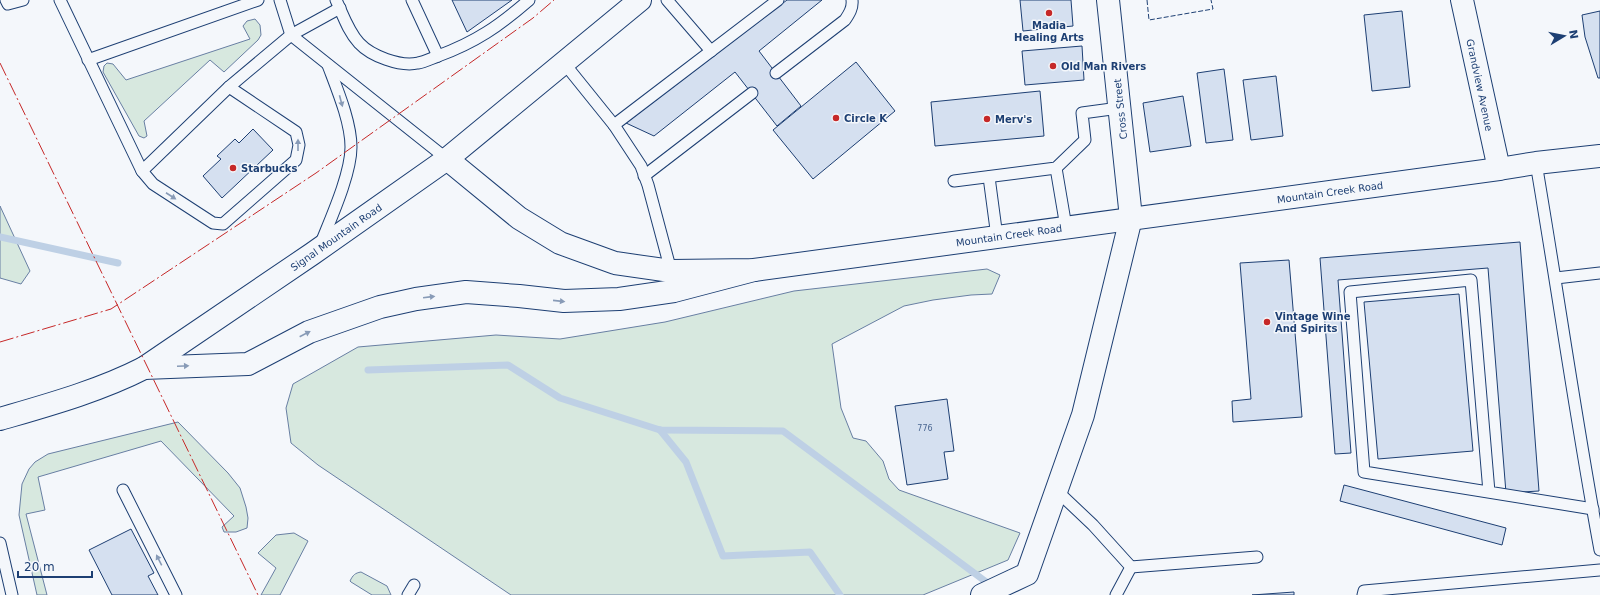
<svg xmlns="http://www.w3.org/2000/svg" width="1600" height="595" viewBox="0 0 1600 595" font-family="'DejaVu Sans',sans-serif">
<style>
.green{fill:#d7e8df;stroke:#687fa3}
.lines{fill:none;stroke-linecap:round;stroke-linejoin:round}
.stream{stroke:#bed0e5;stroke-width:7}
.building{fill:#d5e0f0;stroke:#1d3f73}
.lane-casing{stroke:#1d3f73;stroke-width:13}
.street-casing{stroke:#1d3f73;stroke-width:24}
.secondary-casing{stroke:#1d3f73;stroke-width:24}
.primary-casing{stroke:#1d3f73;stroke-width:24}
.lane{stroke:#f4f7fb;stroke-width:11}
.street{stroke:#f4f7fb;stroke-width:22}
.secondary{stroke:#f4f7fb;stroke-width:22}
.primary{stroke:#f4f7fb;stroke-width:22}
.fence{stroke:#1d3f73;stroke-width:1;stroke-dasharray:5 2;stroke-linecap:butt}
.power{stroke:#c62828;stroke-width:1;stroke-dasharray:14 3 2 3;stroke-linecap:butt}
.oneway{fill:#889bb7}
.poi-dot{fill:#c62828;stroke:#f4f7fb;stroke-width:1.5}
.labels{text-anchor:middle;stroke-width:3;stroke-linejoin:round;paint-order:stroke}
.number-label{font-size:8px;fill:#4b6792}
.poi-label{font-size:10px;font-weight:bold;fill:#1d3f73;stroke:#f4f7fb;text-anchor:start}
.street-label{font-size:10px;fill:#1d3f73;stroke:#f4f7fb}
</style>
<rect width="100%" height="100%" fill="#f4f7fb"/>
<!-- green -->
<g class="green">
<polygon points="255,19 260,25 261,35 258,40 224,72 210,60 144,121 147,136 144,138 139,136 103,72 104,66 107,63 113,64 126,80 250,39 243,26 247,21"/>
<polygon points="0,206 30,271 21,284 0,278"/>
<polygon points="987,269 1000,275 992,294 971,295 933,300 904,306 832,344 841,408 853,438 866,441 883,461 889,479 899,490 1020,533 1008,560 923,595 511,595 318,465 291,443 286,408 293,384 358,347 496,335 560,339 665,322 794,291"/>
<polygon points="178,422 228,473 240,488 246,507 248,518 247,528 236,532 224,532 222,527 234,516 161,441 38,477 45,510 26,514 47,595 37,595 19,515 22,484 29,469 35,462 48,454"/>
<polygon points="294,533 308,541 280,595 261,595 276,568 258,553 276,535"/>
<path d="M361,572L387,586L391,595H372L351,582L350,581C353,575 355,573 361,572Z"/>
</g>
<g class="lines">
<!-- stream -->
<g class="stream">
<polyline points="0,237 118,263"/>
<polyline points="368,370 508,365 560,398 660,430 783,431 993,587"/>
<polyline points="660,430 686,462 723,556 810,552 840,595"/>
</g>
</g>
<!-- building -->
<g class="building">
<polygon points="452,0 512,0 467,32"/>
<polygon points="787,0 822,0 759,51 801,106 777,126 735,72 654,136 626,123"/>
<polygon points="1020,0 1071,0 1073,26 1023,31"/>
<polygon points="1402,11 1410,87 1372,91 1364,15"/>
<polygon points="1600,11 1600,78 1598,78 1585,37 1582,15"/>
<polygon points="1082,46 1084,80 1025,85 1022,51"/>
<polygon points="856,62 895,111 813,179 773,130"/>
<polygon points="1224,69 1233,140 1206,143 1197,73"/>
<polygon points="1276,76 1283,136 1251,140 1243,80"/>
<polygon points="1040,91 1044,136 935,146 931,102"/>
<polygon points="1183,96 1191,146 1150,152 1143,103"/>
<polygon points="253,129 273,150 222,198 203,176 221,159 217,156 235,139 239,143"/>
<polygon points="1520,242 1539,491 1506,493 1488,268 1338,280 1351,453 1335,454 1320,258"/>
<polygon points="1289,260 1302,417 1233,422 1232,401 1251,399 1240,263"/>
<polygon points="1459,294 1473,451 1378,459 1364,302"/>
<polygon points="947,399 954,451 944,452 948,479 907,485 895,406"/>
<polygon points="1344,485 1506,528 1502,545 1340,501"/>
<polygon points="131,529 154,573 148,576 158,595 112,595 89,550"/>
<polygon points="1294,592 1294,595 1252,595"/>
</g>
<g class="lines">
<defs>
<g id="lane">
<polyline points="6,0 8,4 23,0"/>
<polyline points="60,0 142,171 229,87 291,35 340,8"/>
<polyline points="280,0 291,35 447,159"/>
<path d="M336,0C343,15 348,31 359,43C371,56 400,67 418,63C425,62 432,58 438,56C476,42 499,26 529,0"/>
<polyline points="412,0 438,56"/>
<polyline points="667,0 711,51"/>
<polyline points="88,60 258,0"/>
<polyline points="564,63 614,125 778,0"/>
<path d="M776,73L845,20C849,14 853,8 852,0"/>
<polyline points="614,125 641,166 648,185 671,271"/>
<path d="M1536,163C1558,292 1576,421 1600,550"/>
<polyline points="1056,168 1066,227"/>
<polyline points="142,171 153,184 213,223 223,224 296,160 299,145 296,132 229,87"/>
<polyline points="644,176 752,93"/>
<polyline points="989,177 997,237"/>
<polyline points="954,181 1056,168 1085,140 1082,113 1119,108"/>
<path d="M321,243C331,218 351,174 351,147C351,122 337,89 328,65"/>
<polyline points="1556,278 1600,273"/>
<polyline points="123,490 176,595"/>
<polyline points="1056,490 1093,525 1131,567 1116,595"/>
<polyline points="1489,492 1471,280 1350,292 1364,472 1593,509"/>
<polyline points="0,543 12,595"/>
<polyline points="1131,567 1257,557"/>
<polyline points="408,595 414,585"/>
<polyline points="1363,595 1364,591 1600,570"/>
</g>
<g id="street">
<polyline points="1462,0 1499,169"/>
<polyline points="982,595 1027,574 1083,415 1131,218 1108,0"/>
</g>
<polyline id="secondary" points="447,159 519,218 560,243 615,263 671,271 754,270 1499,169 1536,163 1600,156"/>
<g id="primary">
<polyline points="144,368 248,364 309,332 380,307 416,299 466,292 519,296 564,301 619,299 674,291 754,270"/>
<path d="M0,419C48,405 99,391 144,368L312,254L447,159L640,0"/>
</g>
</defs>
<!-- lane casing -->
<use href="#lane" class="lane-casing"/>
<!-- street casing -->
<use href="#street" class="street-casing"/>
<!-- secondary casing -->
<use href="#secondary" class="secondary-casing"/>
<!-- primary casing -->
<use href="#primary" class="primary-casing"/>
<!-- lane -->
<use href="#lane" class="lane"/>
<!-- street -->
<use href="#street" class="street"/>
<!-- secondary -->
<use href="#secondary" class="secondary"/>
<!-- primary -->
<use href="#primary" class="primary"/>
<!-- fence -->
<polyline class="fence" points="1147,0 1149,20 1213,9 1211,0"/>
<!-- power -->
<g class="power">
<polyline points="0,63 258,595"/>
<polyline points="0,342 111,309 316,173 533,18 554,0"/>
</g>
</g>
<!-- one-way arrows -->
<defs><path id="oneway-solid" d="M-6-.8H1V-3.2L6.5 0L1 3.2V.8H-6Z"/></defs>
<g class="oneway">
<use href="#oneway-solid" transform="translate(341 101) rotate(75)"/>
<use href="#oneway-solid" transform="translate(298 145) rotate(-90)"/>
<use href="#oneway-solid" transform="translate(171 196) rotate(33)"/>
<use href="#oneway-solid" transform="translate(429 297) rotate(-7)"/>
<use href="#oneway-solid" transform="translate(559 301) rotate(6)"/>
<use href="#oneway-solid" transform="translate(305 334) rotate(-27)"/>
<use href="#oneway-solid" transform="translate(183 366) rotate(-2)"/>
<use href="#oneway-solid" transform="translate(159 560) rotate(-117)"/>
</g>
<!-- markers -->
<g class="poi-dot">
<circle cx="1049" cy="13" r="4"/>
<circle cx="1053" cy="66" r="4"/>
<circle cx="836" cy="118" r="4"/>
<circle cx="987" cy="119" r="4"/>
<circle cx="233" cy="168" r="4"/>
<circle cx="1267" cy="322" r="4"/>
</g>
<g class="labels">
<!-- number labels -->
<g class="number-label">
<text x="925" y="431">776</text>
</g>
<!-- poi labels -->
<g class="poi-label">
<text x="1049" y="29" text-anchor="middle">Madia<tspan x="1049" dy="12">Healing Arts</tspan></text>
<text x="1061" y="70">Old Man Rivers</text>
<text x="844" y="122">Circle K</text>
<text x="995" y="123">Merv's</text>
<text x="241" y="172">Starbucks</text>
<text x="1275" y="320">Vintage Wine<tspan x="1275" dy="12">And Spirits</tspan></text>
</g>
<!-- street labels -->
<g class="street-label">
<text transform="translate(1480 85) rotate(78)" y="4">Grandview Avenue</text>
<text transform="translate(1120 109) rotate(-96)" y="4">Cross Street</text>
<text transform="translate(1330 192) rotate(-8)" y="4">Mountain Creek Road</text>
<text transform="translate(1009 235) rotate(-8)" y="4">Mountain Creek Road</text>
<text transform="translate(336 237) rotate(-35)" y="4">Signal Mountain Road</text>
</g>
</g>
<!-- north arrow -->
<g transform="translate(1564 36) rotate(80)" stroke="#f4f7fb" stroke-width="3" paint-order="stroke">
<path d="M0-3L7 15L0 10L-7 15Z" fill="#1d3f73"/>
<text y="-6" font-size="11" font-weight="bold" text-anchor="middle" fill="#1d3f73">N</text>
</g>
<!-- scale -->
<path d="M18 571v6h74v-6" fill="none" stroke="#1d3f73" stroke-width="2"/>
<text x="24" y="571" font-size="12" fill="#1d3f73" stroke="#f4f7fb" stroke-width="3" paint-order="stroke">20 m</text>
</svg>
